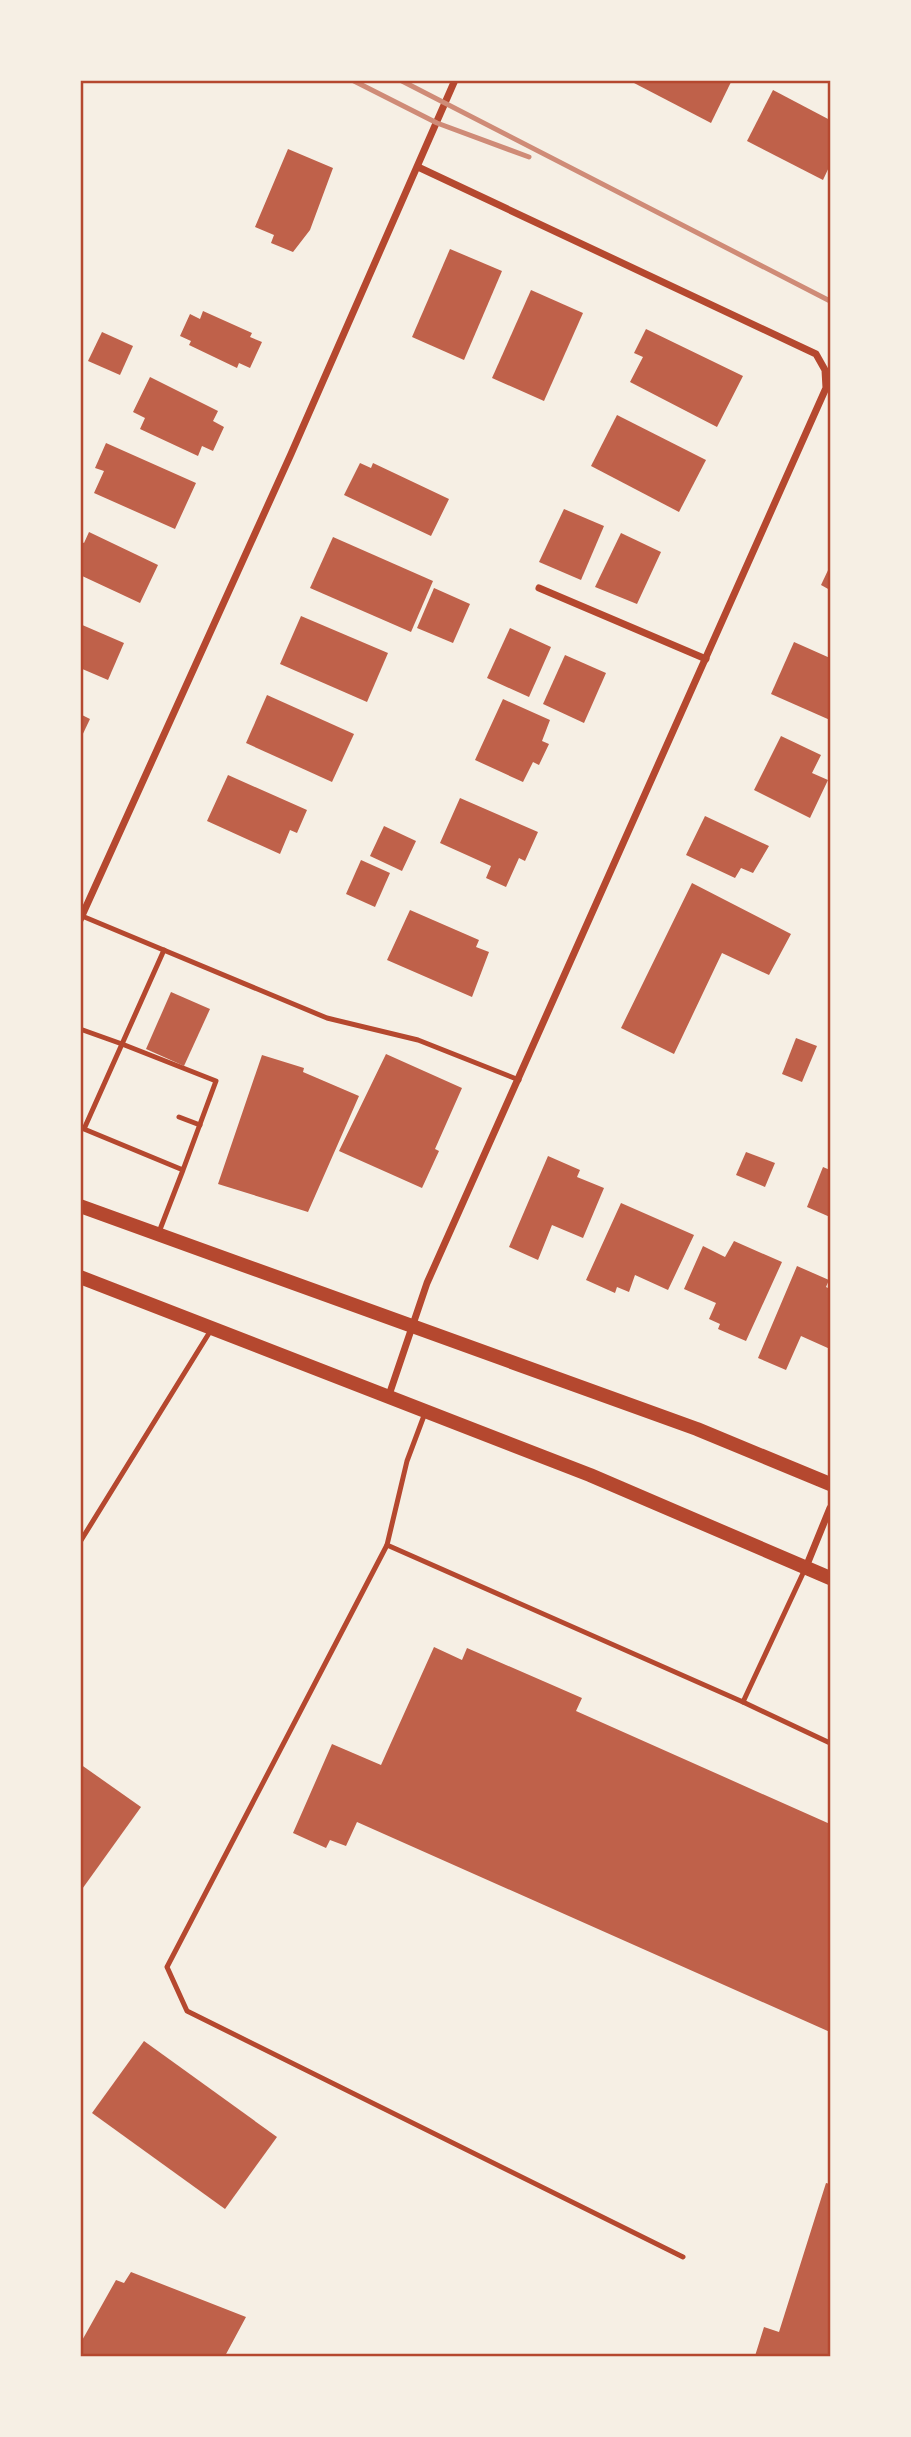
<svg xmlns="http://www.w3.org/2000/svg" width="911" height="2437" viewBox="0 0 911 2437" font-family="Rubik,sans-serif">
<style>
.building{fill:#bf614a}
.lines{fill:none;stroke-linecap:round;stroke-linejoin:round}
.service{stroke:#b5482f;stroke-width:5}
.minor{stroke:#b5482f;stroke-width:7}
.secondary{stroke:#b5482f;stroke-width:14}
.rail{stroke:#cf8b77;stroke-width:5}
.neatline{fill:none;stroke:#b5482f;stroke-width:2.5}
</style>
<rect width="100%" height="100%" fill="#f6efe4"/>
<!-- building -->
<g class="building">
<polygon points="635,80 732,80 711,123 634,83"/>
<polygon points="773,90 830,120 830,165 823,180 747,141"/>
<polygon points="288,149 333,168 310,230 293,252 271,243 274,235 255,227"/>
<polygon points="450,249 502,271 464,360 412,337"/>
<polygon points="531,290 583,313 544,401 492,378"/>
<polygon points="203,311 252,333 250,337 262,342 250,368 239,363 237,368 189,345 191,341 180,336 190,314 200,319"/>
<polygon points="646,329 743,376 717,427 630,382 643,357 634,353"/>
<polygon points="102,332 133,346 120,375 88,361"/>
<polygon points="150,377 218,411 213,421 224,427 213,451 202,446 198,456 140,429 145,418 133,412"/>
<polygon points="617,415 706,460 679,512 591,466"/>
<polygon points="106,443 196,483 175,529 94,493 104,471 95,468"/>
<polygon points="360,463 371,468 373,463 449,499 431,536 344,495"/>
<polygon points="564,509 604,526 581,580 539,562"/>
<polygon points="89,532 158,565 140,603 80,575 80,541 84,543"/>
<polygon points="621,533 661,552 637,604 595,587"/>
<polygon points="333,537 433,581 411,632 310,588"/>
<polygon points="830,566 830,590 821,585"/>
<polygon points="434,588 470,604 453,643 417,628"/>
<polygon points="301,616 388,653 367,702 280,664"/>
<polygon points="80,624 124,643 108,680 80,668"/>
<polygon points="510,628 551,647 529,697 487,678"/>
<polygon points="794,642 830,658 830,720 771,694"/>
<polygon points="565,655 606,673 584,723 543,704"/>
<polygon points="267,695 354,734 332,782 246,743"/>
<polygon points="503,699 550,720 542,741 549,744 539,765 533,762 523,782 475,760"/>
<polygon points="80,714 90,719 80,740"/>
<polygon points="781,736 821,755 812,773 828,780 810,818 754,790"/>
<polygon points="228,775 307,810 297,833 290,830 280,854 207,821"/>
<polygon points="460,798 538,832 525,861 519,858 506,887 486,878 491,866 440,843"/>
<polygon points="705,816 769,846 753,873 741,868 735,878 686,855"/>
<polygon points="384,826 416,841 402,871 370,856"/>
<polygon points="361,860 390,873 375,907 346,894"/>
<polygon points="692,883 791,934 769,975 722,953 674,1054 621,1028"/>
<polygon points="410,910 479,940 476,947 489,952 472,997 387,960"/>
<polygon points="171,992 210,1009 184,1066 146,1049"/>
<polygon points="796,1038 817,1046 802,1082 782,1074"/>
<polygon points="386,1054 462,1088 435,1149 439,1151 422,1188 339,1151"/>
<polygon points="262,1055 304,1068 303,1072 359,1096 308,1212 218,1184"/>
<polygon points="746,1152 775,1163 765,1187 736,1175"/>
<polygon points="548,1156 580,1170 577,1177 604,1188 583,1238 552,1225 538,1260 509,1247"/>
<polygon points="823,1167 830,1170 830,1217 807,1207"/>
<polygon points="621,1203 694,1235 668,1290 635,1275 629,1292 617,1287 615,1293 586,1280"/>
<polygon points="734,1241 782,1262 746,1341 718,1329 720,1324 709,1319 716,1303 684,1289 703,1246 725,1257"/>
<polygon points="797,1266 829,1280 826,1287 830,1289 830,1349 801,1336 786,1370 758,1358"/>
<polygon points="434,1647 462,1660 467,1648 582,1698 576,1711 830,1824 830,2032 357,1822 346,1846 330,1840 326,1848 293,1833 332,1744 381,1765"/>
<polygon points="80,1764 141,1807 80,1892"/>
<polygon points="144,2041 277,2137 225,2209 92,2113"/>
<polygon points="826,2183 830,2184 830,2356 755,2356 764,2327 779,2332"/>
<polygon points="131,2272 246,2317 225,2356 80,2356 80,2344 116,2280 124,2283"/>
</g>
<g class="lines">
<!-- service -->
<g class="service">
<polyline points="82,916 327,1018 418,1040 519,1080"/>
<polyline points="80,1029 122,1044 164,950"/>
<polyline points="179,1117 200,1125"/>
<polyline points="159,1232 183,1170 84,1129 122,1044 216,1081 183,1170"/>
<polyline points="425,1413 407,1461 387,1545 743,1702 805,1569"/>
<polyline points="80,1542 211,1330"/>
<polyline points="387,1545 167,1967 187,2011 683,2257"/>
<polyline points="743,1702 830,1743"/>
</g>
<!-- minor -->
<g class="minor">
<polyline points="539,588 706,659"/>
<polyline points="80,920 291,454 455,80"/>
<polyline points="389,1395 427,1283 826,388 825,370 816,354 418,167"/>
<polyline points="806,1567 830,1508"/>
</g>
<!-- secondary -->
<g class="secondary">
<polyline points="80,1206 697,1429 830,1484"/>
<polyline points="80,1277 590,1475 830,1578"/>
</g>
<!-- rail -->
<g class="rail">
<polyline points="352,80 437,123 529,157"/>
<polyline points="400,80 830,301"/>
</g>
</g>
<!-- border -->
<rect width="911" height="2437" fill="none" stroke="#f6efe4" stroke-width="164"/>
<rect x="82" y="82" width="747" height="2273" class="neatline"/>
</svg>
